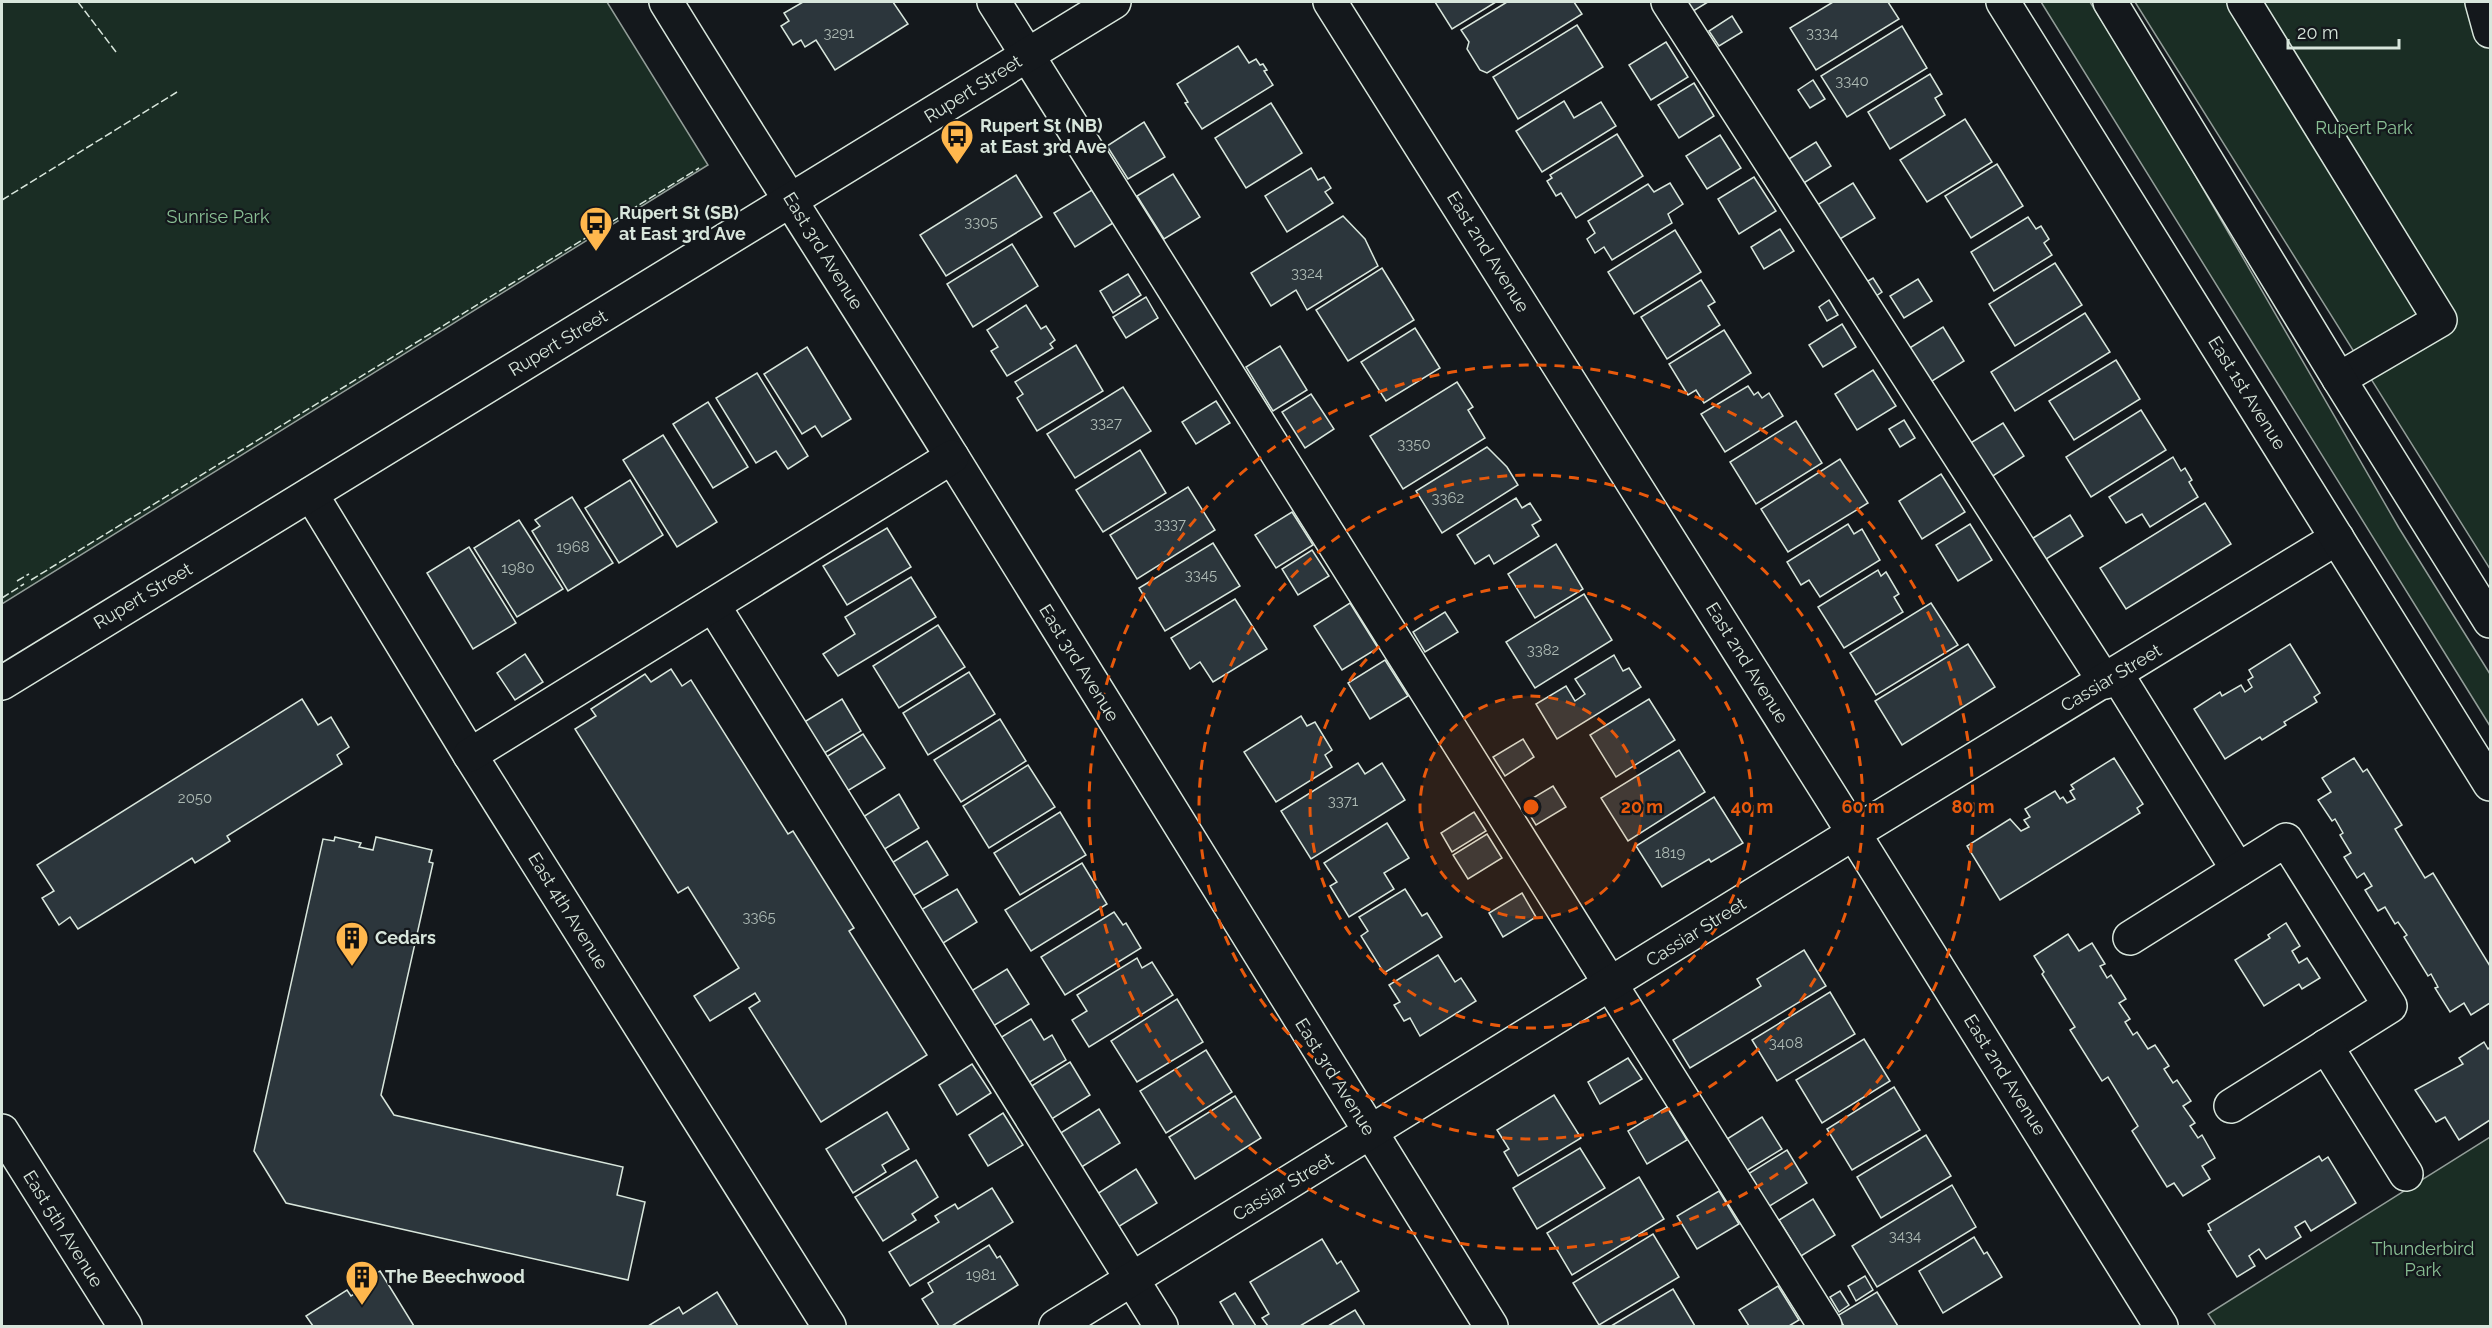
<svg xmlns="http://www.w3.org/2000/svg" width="2492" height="1328" viewBox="0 0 2492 1328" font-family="Raleway,sans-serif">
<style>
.green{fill:#1a2d24;stroke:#939e99;stroke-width:1.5}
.building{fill:#2c363c;stroke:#d8e6dc;stroke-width:1.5}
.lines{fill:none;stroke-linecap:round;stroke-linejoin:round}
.minor-casing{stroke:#d8e6dc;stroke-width:36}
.major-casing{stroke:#d8e6dc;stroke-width:36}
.highway-casing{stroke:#d8e6dc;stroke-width:36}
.minor{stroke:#14181c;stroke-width:33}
.major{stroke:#14181c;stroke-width:33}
.highway{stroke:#14181c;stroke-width:33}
.fence{stroke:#d8e6dc;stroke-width:1.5;stroke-dasharray:8 3;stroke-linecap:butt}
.ring{fill:none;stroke:#e8590c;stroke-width:3;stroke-dasharray:10 8}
.labels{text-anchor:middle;stroke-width:4.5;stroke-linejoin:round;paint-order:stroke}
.number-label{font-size:15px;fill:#adbab4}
.street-label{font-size:18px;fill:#d8e6dc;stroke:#14181c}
.poi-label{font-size:18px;font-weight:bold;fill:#d8e6dc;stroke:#14181c;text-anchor:start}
.park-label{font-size:18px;fill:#8ac095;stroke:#14181c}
.centre{fill:#e8590c;stroke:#14181c;stroke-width:3}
.ring-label{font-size:18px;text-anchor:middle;font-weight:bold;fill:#e8590c;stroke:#14181c;stroke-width:4.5;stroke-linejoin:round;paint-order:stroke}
</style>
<rect width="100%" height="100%" fill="#14181c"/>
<!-- green -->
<g class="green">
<polygon points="2,2 607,2 708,165 2,604"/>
<polygon points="2041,2 2090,2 2157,109 2399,528 2490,674 2490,726"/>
<polygon points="2135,2 2490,2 2490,569"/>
<polygon points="2490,1137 2490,1326 2216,1326 2208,1314"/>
</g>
<!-- building -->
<g class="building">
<polygon points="803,2 893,2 908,24 835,70 816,40 805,47 801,40 793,45 781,26 789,21 784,13"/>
<polygon points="1435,2 1496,2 1452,29"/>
<polygon points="1507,2 1574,2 1582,14 1487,73 1480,70 1467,49 1469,42 1461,30"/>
<polygon points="1683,2 1708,2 1690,13"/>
<polygon points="1833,2 1888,2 1899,19 1816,70 1790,28"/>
<polygon points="1732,16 1742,32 1719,46 1709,31"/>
<polygon points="1577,25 1603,67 1518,119 1493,77"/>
<polygon points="1902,26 1927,68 1847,117 1821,76"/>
<polygon points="1666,42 1688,77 1651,100 1629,65"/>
<polygon points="1238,46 1249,63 1256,59 1260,65 1263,64 1267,70 1264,71 1273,85 1202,129 1185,103 1188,102 1177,84"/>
<polygon points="1930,74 1942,94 1935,98 1945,115 1890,149 1868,112"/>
<polygon points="1813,80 1825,99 1810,108 1798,90"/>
<polygon points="1694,83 1714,116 1679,138 1658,105"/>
<polygon points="1564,101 1574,118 1601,102 1616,126 1542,172 1516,131"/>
<polygon points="1271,103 1302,153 1246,188 1215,138"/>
<polygon points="1965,119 1992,162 1927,202 1900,160"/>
<polygon points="1144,122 1165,157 1128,179 1107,146"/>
<polygon points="1617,134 1643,176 1576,218 1561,193 1556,196 1547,181 1552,178 1550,175"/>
<polygon points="1720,135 1741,168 1707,189 1686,156"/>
<polygon points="1816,142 1831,166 1799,186 1784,162"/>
<polygon points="1997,164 2023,206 1971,238 1945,196"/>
<polygon points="1311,168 1318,180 1324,177 1331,188 1325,192 1333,203 1287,232 1265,196"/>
<polygon points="1173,174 1200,217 1164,239 1137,196"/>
<polygon points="1016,175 1042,217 946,276 920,235"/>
<polygon points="1754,177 1776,211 1739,234 1718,199"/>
<polygon points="1670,183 1683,204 1668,214 1672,223 1612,260 1604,247 1595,253 1587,239 1595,233 1588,221 1648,184 1654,192"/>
<polygon points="1853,183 1875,218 1835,242 1814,207"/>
<polygon points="1092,190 1113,223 1075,247 1054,213"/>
<polygon points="1343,216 1365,239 1378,266 1307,310 1296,290 1271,306 1251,273"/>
<polygon points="2028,217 2036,229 2041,226 2049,239 2044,243 2052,255 1994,291 1971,252"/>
<polygon points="1780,229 1794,251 1764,269 1751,247"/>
<polygon points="1675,230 1701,272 1634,314 1608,272"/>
<polygon points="1012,244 1038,286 973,327 947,284"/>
<polygon points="2055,263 2082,305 2015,346 1989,304"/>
<polygon points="1382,268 1414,320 1348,361 1316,310"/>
<polygon points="1128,274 1141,295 1113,313 1100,291"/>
<polygon points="1873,278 1882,292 1870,300 1861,285"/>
<polygon points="1918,279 1932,301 1904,318 1890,296"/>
<polygon points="1701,280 1715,302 1708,306 1720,325 1667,359 1641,317"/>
<polygon points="1146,297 1158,318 1126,338 1113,317"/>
<polygon points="1829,300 1838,315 1827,321 1819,307"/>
<polygon points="1026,305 1041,329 1046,326 1055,340 1050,344 1053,348 1007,376 991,351 998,347 987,330"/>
<polygon points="2085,313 2110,352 2015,411 1991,372"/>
<polygon points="1842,324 1856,347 1823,367 1809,345"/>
<polygon points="1943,327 1964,361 1929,383 1908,349"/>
<polygon points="1415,328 1440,368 1386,401 1361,362"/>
<polygon points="1724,330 1751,373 1704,403 1696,390 1688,395 1669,364"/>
<polygon points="1076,345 1103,391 1037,431 1017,398 1023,394 1015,382"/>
<polygon points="1280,346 1307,390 1273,411 1246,367"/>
<polygon points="807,347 851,419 822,437 815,426 802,434 764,374"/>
<polygon points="2116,360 2140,399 2074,440 2049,401"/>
<polygon points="1873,370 1896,406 1857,430 1835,394"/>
<polygon points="757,373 808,456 788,469 776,451 756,463 716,398"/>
<polygon points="1457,382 1473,407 1468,410 1485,438 1403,489 1370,436"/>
<polygon points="1748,386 1754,395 1758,392 1762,398 1769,393 1783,416 1725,452 1701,414"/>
<polygon points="1123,387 1151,431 1075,478 1047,434"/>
<polygon points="1311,394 1334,429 1305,448 1282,412"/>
<polygon points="1216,401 1230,423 1196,444 1182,422"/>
<polygon points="708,402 748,467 713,488 673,424"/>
<polygon points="2141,410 2166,450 2091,497 2066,457"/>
<polygon points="1904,420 1915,438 1900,447 1889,429"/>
<polygon points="1796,421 1822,463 1756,504 1730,462"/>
<polygon points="2003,423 2024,456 1985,481 1964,447"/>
<polygon points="663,435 717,522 677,547 623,460"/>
<polygon points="1487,447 1507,467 1518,485 1442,533 1416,491"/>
<polygon points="1140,450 1166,493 1103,532 1076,490"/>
<polygon points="2173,457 2181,471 2185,468 2192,480 2189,482 2198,497 2150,527 2142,514 2126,523 2109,497"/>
<polygon points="1840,459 1868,503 1788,552 1761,509"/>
<polygon points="1941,474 1965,512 1922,539 1899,501"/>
<polygon points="630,480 663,535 619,563 585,508"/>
<polygon points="1188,487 1215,530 1137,579 1110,535"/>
<polygon points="572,497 613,563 568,591 532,531 540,526 535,520"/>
<polygon points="1516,498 1522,508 1530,503 1541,520 1532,525 1539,536 1494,564 1489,555 1475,564 1457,535"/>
<polygon points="2205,503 2231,544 2126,609 2100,568"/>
<polygon points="1292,512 1313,545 1276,568 1255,535"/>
<polygon points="2070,515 2083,536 2043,561 2030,540"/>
<polygon points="519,520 563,589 517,617 474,548"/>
<polygon points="1848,524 1854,534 1862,529 1880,560 1820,597 1809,580 1801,585 1787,562"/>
<polygon points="1970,524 1992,560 1958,581 1936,545"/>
<polygon points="887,528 911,567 847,605 823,566"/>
<polygon points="1213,543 1240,586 1165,631 1139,588"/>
<polygon points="1556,544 1583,589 1535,618 1508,574"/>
<polygon points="469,547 516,623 473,649 427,573"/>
<polygon points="1312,550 1329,576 1298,595 1282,569"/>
<polygon points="1878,570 1881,576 1886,572 1899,594 1894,597 1903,612 1844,648 1818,607"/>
<polygon points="911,577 936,617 838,676 823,654 855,634 845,617"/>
<polygon points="1584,594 1612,640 1535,688 1506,642"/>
<polygon points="1235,599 1267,649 1213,682 1200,662 1190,669 1171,638"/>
<polygon points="1350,603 1378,648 1342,670 1314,626"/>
<polygon points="1931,603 1958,645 1876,695 1850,653"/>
<polygon points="1445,612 1458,632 1425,652 1413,632"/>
<polygon points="938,625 965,667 899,708 873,666"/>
<polygon points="1968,644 1995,687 1902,745 1875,701"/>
<polygon points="2290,644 2320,693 2314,697 2317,702 2284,722 2286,725 2262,740 2260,737 2225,759 2194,709 2220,692 2222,696 2241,685 2245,692 2252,687 2248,680 2253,677 2249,670"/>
<polygon points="525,654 543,682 515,700 497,673"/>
<polygon points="1614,655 1623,671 1629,668 1641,687 1557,739 1536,704 1566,686 1575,701 1585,694 1575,679"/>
<polygon points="1385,660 1408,696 1370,719 1348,683"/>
<polygon points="671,669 682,686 691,680 788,834 793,831 854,928 849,931 927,1055 821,1122 749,1008 760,1001 755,993 710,1021 694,996 739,968 688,887 678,893 575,729 596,716 591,709 645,674 651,682"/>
<polygon points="969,672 995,714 928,755 903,713"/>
<polygon points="302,699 318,725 331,717 349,747 337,755 342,764 227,836 230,841 195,863 192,858 78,929 70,917 59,925 42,898 54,891 37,865"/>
<polygon points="842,699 861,731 821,755 801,724"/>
<polygon points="1649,699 1675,740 1616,777 1590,735"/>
<polygon points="1301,716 1307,726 1315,722 1332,750 1325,755 1332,767 1276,802 1244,752"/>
<polygon points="1000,719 1026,761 961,802 934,760"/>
<polygon points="863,734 885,768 844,793 823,759"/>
<polygon points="1523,739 1534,757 1505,776 1493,757"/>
<polygon points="1679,750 1705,792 1628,841 1601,798"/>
<polygon points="2114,758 2143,804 2137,808 2140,813 2000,900 1967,846 2010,819 2021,831 2029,827 2024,820 2030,817 2025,809 2055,791 2060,799 2063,797 2067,803 2075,799 2070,791 2074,789 2071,785"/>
<polygon points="2354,758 2363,772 2367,769 2402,825 2395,829 2425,878 2433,873 2490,966 2490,1003 2471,1015 2464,1003 2450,1012 2435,988 2438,987 2431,974 2428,976 2404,937 2407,935 2398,922 2395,924 2385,907 2378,911 2365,890 2372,886 2364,873 2357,878 2344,857 2351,853 2340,835 2343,833 2335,819 2332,821 2318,800 2331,792 2322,778"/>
<polygon points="1358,763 1365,774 1382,763 1405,800 1311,859 1281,811"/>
<polygon points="1028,765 1055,807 989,848 963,806"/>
<polygon points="1553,786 1566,807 1536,825 1523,804"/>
<polygon points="899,794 919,828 883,850 863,817"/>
<polygon points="1714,797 1743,843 1711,862 1709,859 1662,887 1636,846"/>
<polygon points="1060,812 1086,855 1020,895 994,853"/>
<polygon points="1474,812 1486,831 1452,852 1441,833"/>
<polygon points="1387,823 1409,858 1384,873 1394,889 1349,917 1330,886 1337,882 1324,863"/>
<polygon points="1487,834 1502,858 1468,879 1453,855"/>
<polygon points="335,837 361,843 359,847 373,850 376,837 432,850 429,862 433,863 381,1095 394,1115 623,1167 617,1195 645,1202 628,1280 286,1203 254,1151 323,839 334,841"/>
<polygon points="927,841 948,875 911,897 890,864"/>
<polygon points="1082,863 1107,904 1031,951 1005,910"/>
<polygon points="957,889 977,922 940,945 919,911"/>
<polygon points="1405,889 1422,916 1427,913 1442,937 1384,973 1361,936 1368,931 1359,917"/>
<polygon points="1522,893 1536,917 1503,937 1489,913"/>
<polygon points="1114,912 1123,925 1126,923 1141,948 1065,995 1041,957"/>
<polygon points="2286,923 2300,946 2292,951 2299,963 2307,958 2320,978 2302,989 2299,984 2264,1006 2235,960 2270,938 2268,935"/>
<polygon points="2068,934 2079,951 2092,943 2105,964 2100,966 2107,978 2111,975 2126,999 2119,1003 2130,1019 2125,1022 2133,1035 2137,1032 2148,1049 2155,1045 2169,1066 2164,1069 2173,1083 2177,1080 2191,1101 2183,1106 2195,1123 2190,1126 2198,1138 2202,1135 2215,1158 2202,1166 2210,1179 2183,1196 2174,1183 2167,1187 2132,1131 2138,1126 2108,1077 2102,1081 2070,1030 2075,1027 2042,974 2044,972 2034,956"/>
<polygon points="1804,950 1826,986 1690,1068 1673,1040 1761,986 1757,979"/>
<polygon points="1438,955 1455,982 1461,978 1476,1001 1420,1036 1410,1018 1404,1021 1394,1005 1400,1002 1389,985"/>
<polygon points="1137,958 1142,968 1152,962 1173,995 1089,1047 1072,1020 1087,1011 1077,995"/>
<polygon points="1007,969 1029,1004 990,1028 968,993"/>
<polygon points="1830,992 1855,1034 1777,1081 1752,1040"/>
<polygon points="1177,999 1203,1042 1137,1082 1111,1041"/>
<polygon points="1031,1019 1044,1040 1052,1035 1066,1060 1028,1083 1000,1038"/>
<polygon points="1864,1039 1890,1081 1822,1123 1796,1080"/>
<polygon points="2484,1042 2488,1049 2490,1047 2490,1120 2459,1140 2445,1117 2436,1122 2415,1090 2463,1064 2459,1058"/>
<polygon points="1206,1050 1232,1092 1166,1133 1140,1091"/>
<polygon points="1628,1058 1642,1079 1600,1104 1588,1082"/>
<polygon points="1070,1062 1090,1095 1050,1120 1030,1087"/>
<polygon points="972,1064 991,1093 957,1115 939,1085"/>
<polygon points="1894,1087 1920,1130 1852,1170 1827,1129"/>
<polygon points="1554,1095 1581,1138 1518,1176 1504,1152 1509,1149 1497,1130"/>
<polygon points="1235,1096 1261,1138 1195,1179 1169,1137"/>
<polygon points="1667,1107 1687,1140 1647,1164 1628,1131"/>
<polygon points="1099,1109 1120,1143 1080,1168 1059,1134"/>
<polygon points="887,1112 909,1149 882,1165 886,1172 853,1193 826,1149"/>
<polygon points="1003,1113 1023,1145 988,1166 969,1135"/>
<polygon points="1762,1117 1782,1149 1746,1171 1727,1139"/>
<polygon points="1926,1135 1951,1176 1881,1218 1857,1177"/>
<polygon points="1580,1148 1605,1188 1537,1229 1513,1188"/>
<polygon points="1787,1150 1807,1183 1768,1207 1748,1174"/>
<polygon points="2319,1156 2322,1161 2328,1157 2356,1203 2311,1231 2305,1221 2295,1227 2301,1237 2266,1259 2259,1249 2249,1256 2255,1266 2237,1277 2208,1231 2211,1230 2208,1224"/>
<polygon points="916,1160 938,1197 912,1214 916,1220 883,1241 855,1197"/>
<polygon points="1136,1169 1157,1203 1118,1227 1097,1194"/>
<polygon points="1639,1177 1664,1219 1572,1275 1547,1233"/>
<polygon points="1952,1185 1976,1227 1877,1287 1852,1246"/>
<polygon points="992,1188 1013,1222 910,1286 889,1252 939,1222 935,1216 955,1204 958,1209"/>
<polygon points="1719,1191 1739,1224 1697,1249 1677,1216"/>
<polygon points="1813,1199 1835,1235 1801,1256 1779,1220"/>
<polygon points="1653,1234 1679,1277 1599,1325 1573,1283"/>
<polygon points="1974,1237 1984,1254 1987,1252 2002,1277 1943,1313 1919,1271"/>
<polygon points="1322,1239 1337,1264 1341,1261 1359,1291 1300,1326 1268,1326 1262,1318 1269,1314 1250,1282"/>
<polygon points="989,1245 997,1258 1000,1256 1018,1285 952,1326 939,1326 922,1299 933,1292 928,1283"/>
<polygon points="380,1271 414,1326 313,1326 306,1316 347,1290 351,1296 364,1288 360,1283"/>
<polygon points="1865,1276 1873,1290 1856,1301 1848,1286"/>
<polygon points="1778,1286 1799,1320 1789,1326 1749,1326 1739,1310"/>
<polygon points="1673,1289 1695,1326 1611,1326"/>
<polygon points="1840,1291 1849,1305 1839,1312 1830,1297"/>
<polygon points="717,1292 738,1326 648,1326 679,1307 683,1314"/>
<polygon points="1877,1292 1898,1326 1844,1326 1837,1316"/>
<polygon points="1235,1293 1256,1326 1234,1326 1220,1302"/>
<polygon points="1355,1310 1365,1326 1328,1326"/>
</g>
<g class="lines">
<defs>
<g id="minor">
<path d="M666,2C760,155 859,307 954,460C1133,749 1310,1039 1491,1326"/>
<polyline points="994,2 1825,1326"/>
<polyline points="1330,2 1833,800 2161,1326"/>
<polyline points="1668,2 2105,682"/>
<polyline points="2244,2 2440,320 2339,379"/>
<polyline points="311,494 470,755 829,1326"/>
<polyline points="713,605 1161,1326"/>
<polyline points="2117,675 2238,870"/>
<polyline points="470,755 952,457"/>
<polyline points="2130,938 2286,840 2390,1006 2231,1106"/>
<polyline points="2326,1046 2406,1174"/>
<polyline points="2,1131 125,1326"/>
<polyline points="1056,1326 1854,833 2337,538"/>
</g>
<g id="major">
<polyline points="2003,2 2490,784"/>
<polyline points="2110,2 2339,379 2490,621"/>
<polyline points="2,683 1114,2"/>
</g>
<polyline id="highway" points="2482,2 2490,31"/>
</defs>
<!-- minor casing -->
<use href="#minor" class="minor-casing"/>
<!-- major casing -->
<use href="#major" class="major-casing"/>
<!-- highway casing -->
<use href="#highway" class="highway-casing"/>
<!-- minor -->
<use href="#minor" class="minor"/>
<!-- major -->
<use href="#major" class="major"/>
<!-- highway -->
<use href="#highway" class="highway"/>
<!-- fence -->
<g class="fence">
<polyline points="78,2 116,52"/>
<polyline points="2,200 177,92"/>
<polyline points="31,580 699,168"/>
<polyline points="17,581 29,574"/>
<polyline points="2,598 24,584"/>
</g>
</g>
<!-- distance rings -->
<circle cx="1531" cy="807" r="111" fill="#e8590c" fill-opacity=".12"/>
<g class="ring">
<circle cx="1531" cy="807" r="111"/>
<circle cx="1531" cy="807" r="221"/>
<circle cx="1531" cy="807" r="332"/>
<circle cx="1531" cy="807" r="442"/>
</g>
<!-- icons -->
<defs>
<symbol id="bus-pin" viewBox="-11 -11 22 30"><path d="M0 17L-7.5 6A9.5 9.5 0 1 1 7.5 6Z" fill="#ffb74d" stroke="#14181c"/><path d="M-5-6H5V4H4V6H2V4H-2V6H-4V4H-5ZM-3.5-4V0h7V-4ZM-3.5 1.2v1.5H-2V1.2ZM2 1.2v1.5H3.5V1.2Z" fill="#111"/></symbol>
<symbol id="building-pin" viewBox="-11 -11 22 30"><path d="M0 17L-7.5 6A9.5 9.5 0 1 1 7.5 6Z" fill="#ffb74d" stroke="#14181c"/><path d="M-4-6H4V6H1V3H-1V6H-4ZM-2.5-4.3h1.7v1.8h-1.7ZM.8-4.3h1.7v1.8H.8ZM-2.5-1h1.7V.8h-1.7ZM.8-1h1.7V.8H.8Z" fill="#111"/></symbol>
</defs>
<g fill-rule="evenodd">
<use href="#bus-pin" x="938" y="117" width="38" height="52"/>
<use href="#bus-pin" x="577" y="204" width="38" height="52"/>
<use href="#building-pin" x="333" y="919" width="38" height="52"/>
<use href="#building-pin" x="343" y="1258" width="38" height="52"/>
</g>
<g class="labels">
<!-- number labels -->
<g class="number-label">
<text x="839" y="38">3291</text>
<text x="1822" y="38">3334</text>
<text x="1852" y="86">3340</text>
<text x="981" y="227">3305</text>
<text x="1307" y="278">3324</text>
<text x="1106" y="428">3327</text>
<text x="1414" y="449">3350</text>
<text x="1448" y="503">3362</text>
<text x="1170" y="529">3337</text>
<text x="573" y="552">1968</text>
<text x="518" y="573">1980</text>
<text x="1201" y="580">3345</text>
<text x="1543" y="655">3382</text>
<text x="195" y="803">2050</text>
<text x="1343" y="806">3371</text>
<text x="1670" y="858">1819</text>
<text x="759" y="922">3365</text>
<text x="1786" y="1048">3408</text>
<text x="1905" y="1241">3434</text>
<text x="981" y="1280">1981</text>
</g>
<!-- street labels -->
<g class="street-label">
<text transform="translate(973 89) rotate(-32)" y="6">Rupert Street</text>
<text transform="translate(823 251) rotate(58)" y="6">East 3rd Avenue</text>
<text transform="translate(1488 252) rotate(58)" y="6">East 2nd Avenue</text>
<text transform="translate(558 343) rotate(-31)" y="6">Rupert Street</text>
<text transform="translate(2247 393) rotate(58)" y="6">East 1st Avenue</text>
<text transform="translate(143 596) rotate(-31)" y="6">Rupert Street</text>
<text transform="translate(1079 663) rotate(58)" y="6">East 3rd Avenue</text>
<text transform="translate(1747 663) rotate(58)" y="6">East 2nd Avenue</text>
<text transform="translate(2111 678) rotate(-31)" y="6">Cassiar Street</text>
<text transform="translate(568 911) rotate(58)" y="6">East 4th Avenue</text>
<text transform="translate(1696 932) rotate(-32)" y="6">Cassiar Street</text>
<text transform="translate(2005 1075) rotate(58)" y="6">East 2nd Avenue</text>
<text transform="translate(1335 1077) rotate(58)" y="6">East 3rd Avenue</text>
<text transform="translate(1283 1187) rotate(-31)" y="6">Cassiar Street</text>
<text transform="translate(63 1229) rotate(58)" y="6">East 5th Avenue</text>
</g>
<!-- poi labels -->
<g class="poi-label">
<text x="980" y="132">Rupert St (NB)<tspan x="980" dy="21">at East 3rd Ave</tspan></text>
<text x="619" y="219">Rupert St (SB)<tspan x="619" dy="21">at East 3rd Ave</tspan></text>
<text x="375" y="944">Cedars</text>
<text x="385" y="1283">The Beechwood</text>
</g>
<!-- park labels -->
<g class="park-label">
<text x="2364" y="134">Rupert Park</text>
<text x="218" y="223">Sunrise Park</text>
<text x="2423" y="1255">Thunderbird<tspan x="2423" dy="21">Park</tspan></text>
</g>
</g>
<circle cx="1531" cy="807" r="9" class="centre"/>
<g class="ring-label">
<text x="1642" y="813">20 m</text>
<text x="1752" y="813">40 m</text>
<text x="1863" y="813">60 m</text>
<text x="1973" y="813">80 m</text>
</g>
<!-- border -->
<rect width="2492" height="1328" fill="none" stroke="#d8e6dc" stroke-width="6"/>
<!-- scale -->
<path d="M2288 39v9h111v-9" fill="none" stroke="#d8e6dc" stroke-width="3"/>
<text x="2297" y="39" font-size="18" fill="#d8e6dc" stroke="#14181c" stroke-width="4.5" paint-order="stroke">20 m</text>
</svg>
